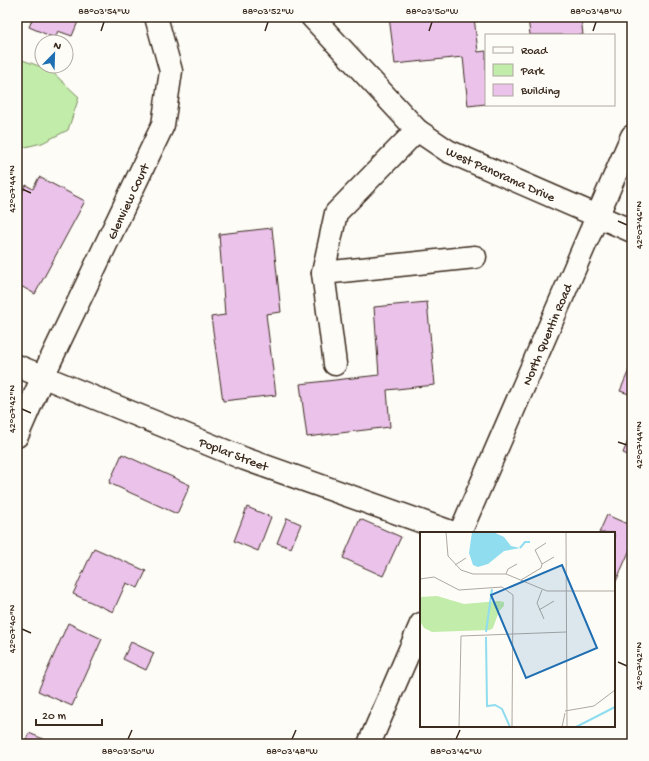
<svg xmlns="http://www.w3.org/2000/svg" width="649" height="761" viewBox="0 0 649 761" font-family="'Gochi Hand',sans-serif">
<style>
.green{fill:#c1eca9;stroke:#7e8b64}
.building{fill:#eac2ea;stroke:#3b2a1e}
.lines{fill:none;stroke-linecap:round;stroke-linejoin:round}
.minor-casing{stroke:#3b2a1e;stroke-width:25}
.major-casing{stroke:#3b2a1e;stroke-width:25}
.minor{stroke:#fdfcf7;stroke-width:22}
.major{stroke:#fdfcf7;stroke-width:22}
.ticks{fill:none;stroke:#3b2a1e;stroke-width:1.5}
.labels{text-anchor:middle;stroke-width:3.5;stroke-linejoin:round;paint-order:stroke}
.street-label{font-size:13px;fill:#3b2a1e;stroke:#fdfcf7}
.inset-river{fill:none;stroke:#8fddef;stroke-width:2}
.inset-road{fill:none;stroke:#afa8a0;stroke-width:1}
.view{fill:#1f6fb2;fill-opacity:0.15;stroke:#1f6fb2;stroke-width:2}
.inset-edge{fill:none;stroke:#3b2a1e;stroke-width:2}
.neatline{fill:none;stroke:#3b2a1e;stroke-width:1.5}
.ticks-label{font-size:10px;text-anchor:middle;fill:#3b2a1e}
</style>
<rect width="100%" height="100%" fill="#fdfcf7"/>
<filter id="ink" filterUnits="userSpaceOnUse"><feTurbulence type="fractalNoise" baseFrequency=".025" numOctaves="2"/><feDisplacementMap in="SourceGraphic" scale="8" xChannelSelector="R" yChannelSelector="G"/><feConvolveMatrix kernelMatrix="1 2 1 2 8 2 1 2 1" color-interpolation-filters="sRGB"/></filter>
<g filter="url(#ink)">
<!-- green -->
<polygon class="green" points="17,58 50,70 79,97 68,130 42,143 17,149"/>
<!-- building -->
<g class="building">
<polygon points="26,17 80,17 72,36 58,31 55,38 29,27 32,20"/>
<polygon points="389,17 474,17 478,52 486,51 486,104 468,106 463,57 395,64"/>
<polygon points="528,17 581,17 583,35 530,35"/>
<polygon points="39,177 85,201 35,294 17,284 17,218 19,213 17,212 17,202 26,185 33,189"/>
<polygon points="272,228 281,312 266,314 276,395 223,401 211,317 225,315 219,234"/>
<polygon points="427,302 435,385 387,390 390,427 307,437 300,384 379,375 374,307"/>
<polygon points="632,363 632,395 620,391"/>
<polygon points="632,431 632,457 623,453"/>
<polygon points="122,454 190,485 177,514 109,483"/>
<polygon points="247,507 271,517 258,551 234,541"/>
<polygon points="607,515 632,526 632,545 614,586 614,533 599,533"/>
<polygon points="287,518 301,524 291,548 277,543"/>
<polygon points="360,519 401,537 383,576 343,558"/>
<polygon points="94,548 146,571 138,588 126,583 113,612 73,594"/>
<polygon points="68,623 102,639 72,706 38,691"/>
<polygon points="131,642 154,653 146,670 123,659"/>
<polygon points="29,733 55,744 24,744"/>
</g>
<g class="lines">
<defs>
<g id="minor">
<polyline points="312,17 417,130 448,151 632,231"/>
<polyline points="323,273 475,257"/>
<polyline points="335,364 323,273 336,213 417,130"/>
<polyline points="17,366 245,459 454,533"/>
<polyline points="17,436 43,376 163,125 171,71 156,17"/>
</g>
<g id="major">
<polyline points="460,533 632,136"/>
<polyline points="369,744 421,624"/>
</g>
</defs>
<!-- minor casing -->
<use href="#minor" class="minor-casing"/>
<!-- major casing -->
<use href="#major" class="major-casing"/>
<!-- minor -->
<use href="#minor" class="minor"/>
<!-- major -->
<use href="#major" class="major"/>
</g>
</g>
<!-- ticks -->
<path class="ticks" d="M101,31L104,22M265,31L268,22M429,31L432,22M593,31L596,22M22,189L31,193M618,221L627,225M22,409L31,413M618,442L627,445M22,629L31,633M618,662L627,666M128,739L132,730M292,739L296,730M456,739L460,730"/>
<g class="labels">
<!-- street labels -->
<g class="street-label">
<text transform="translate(501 173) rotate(24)" y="5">West Panorama Drive</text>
<text transform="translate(127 201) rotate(-65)" y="5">Glenview Court</text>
<text transform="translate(546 334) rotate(-67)" y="5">North Quentin Road</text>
<text transform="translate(234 453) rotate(21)" y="5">Poplar Street</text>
</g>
</g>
<!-- overview -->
<g transform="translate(420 532)">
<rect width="195" height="195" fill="#fdfcf7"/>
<path d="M17,64L44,72L79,69L84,70V74L79,79L73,96L70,98L12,100L4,96L0,89V65Z" fill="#c1eca9"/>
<path d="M52,0H73L84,5L91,14L100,16L84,19L68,32L58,35L53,33L49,21Z" fill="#8fddef"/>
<path class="inset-river" d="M100,16L105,10H110M66,100L72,57M66,105L67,174L75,173L82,177L90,195M156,195L195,175"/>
<path class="inset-road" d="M26,0L28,24L41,38L53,42H86L127,59H195M146,0L147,195M122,32L134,25M35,33L46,26M86,42L88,37L97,32M0,47L14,45L39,58L82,55L93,63L92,195M101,48L121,36L122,32L115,18L126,11M122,58L117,71L124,87M119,78L134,69M145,179L174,174L195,158M39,195L41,104L146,100M142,195L145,181"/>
<path class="view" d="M142,33L177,116L106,146L71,63Z"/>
<rect width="195" height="195" class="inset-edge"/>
</g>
<!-- margin -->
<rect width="649" height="761" fill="none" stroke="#fdfcf7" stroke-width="44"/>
<!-- legend -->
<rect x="485" y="34" width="130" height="72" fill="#fdfcf7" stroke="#afa8a0"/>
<rect x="493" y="47" width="20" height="6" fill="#fdfcf7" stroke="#afa8a0"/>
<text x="521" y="54" font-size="12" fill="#3b2a1e">Road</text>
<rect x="493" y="64" width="20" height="12" fill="#c1eca9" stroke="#afa8a0"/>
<text x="521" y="74" font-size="12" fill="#3b2a1e">Park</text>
<rect x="493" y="84" width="20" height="12" fill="#eac2ea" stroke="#afa8a0"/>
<text x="521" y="94" font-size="12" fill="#3b2a1e">Building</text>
<!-- north arrow -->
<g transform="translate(54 54) rotate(23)"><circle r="19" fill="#fdfcf7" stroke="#afa8a0"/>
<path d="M0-3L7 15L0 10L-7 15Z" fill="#1f6fb2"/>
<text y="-6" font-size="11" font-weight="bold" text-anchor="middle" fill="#3b2a1e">N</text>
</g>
<!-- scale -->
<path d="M36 719v6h66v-6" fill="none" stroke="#3b2a1e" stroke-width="2"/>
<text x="42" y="719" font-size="12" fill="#3b2a1e" stroke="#fdfcf7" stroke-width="3" paint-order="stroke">20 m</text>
<rect x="22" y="22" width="605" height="717" class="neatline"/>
<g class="ticks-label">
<text x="104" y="14">88°03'54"W</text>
<text x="268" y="14">88°03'52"W</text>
<text x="432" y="14">88°03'50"W</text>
<text x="596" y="14">88°03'48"W</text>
<text transform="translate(11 189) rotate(-90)" y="4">42°07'44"N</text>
<text transform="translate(638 225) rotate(-90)" y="4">42°07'46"N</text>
<text transform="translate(11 409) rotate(-90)" y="4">42°07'42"N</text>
<text transform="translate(638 445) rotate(-90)" y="4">42°07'44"N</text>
<text transform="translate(11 629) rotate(-90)" y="4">42°07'40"N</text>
<text transform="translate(638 666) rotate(-90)" y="4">42°07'42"N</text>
<text x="128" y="754">88°03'50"W</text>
<text x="292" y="754">88°03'48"W</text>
<text x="456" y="754">88°03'46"W</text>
</g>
</svg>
